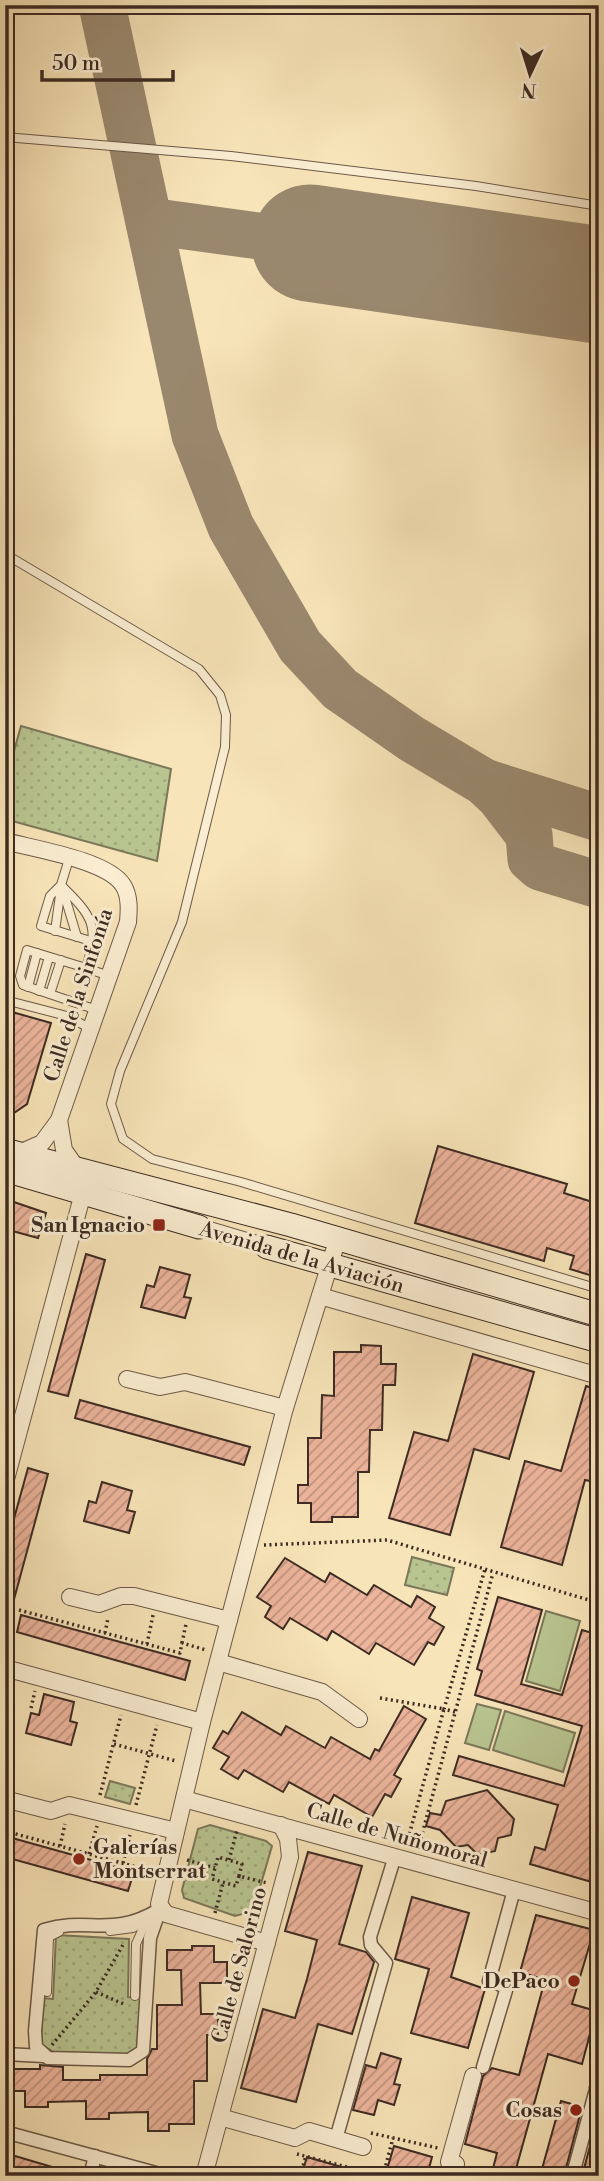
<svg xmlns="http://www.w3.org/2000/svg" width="604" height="2181" viewBox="0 0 604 2181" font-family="'Libre Bodoni',serif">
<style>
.park{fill:url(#park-dots);stroke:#7b785a;stroke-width:2}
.garden{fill:#b9c591;stroke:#7b785a;stroke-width:2}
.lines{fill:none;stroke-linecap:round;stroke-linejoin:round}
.taxiway{stroke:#9a886e;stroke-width:47}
.runway{stroke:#9a886e;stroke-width:117}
.building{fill:url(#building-hatch);stroke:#3d2b23;stroke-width:2}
.service-casing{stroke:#6c5948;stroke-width:10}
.pedestrian-casing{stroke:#6c5948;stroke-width:15}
.minor-casing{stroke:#6c5948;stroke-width:18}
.secondary-casing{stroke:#3d2b23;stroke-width:25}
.path{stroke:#3d2b23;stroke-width:3.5;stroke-dasharray:2 3.5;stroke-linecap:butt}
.service{stroke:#faedd1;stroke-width:8}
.pedestrian{stroke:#faedd1;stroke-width:12}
.minor{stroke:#faedd1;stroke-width:16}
.secondary{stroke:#faedd1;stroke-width:23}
.poi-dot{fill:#8f2418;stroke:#faedd1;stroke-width:2.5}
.labels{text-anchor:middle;stroke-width:6;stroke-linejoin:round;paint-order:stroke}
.street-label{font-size:21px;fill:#3d2b23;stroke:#faedd1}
.poi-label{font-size:21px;font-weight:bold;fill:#3d2b23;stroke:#faedd1;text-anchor:end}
</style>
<defs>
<pattern id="park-dots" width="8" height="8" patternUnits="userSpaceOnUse" patternTransform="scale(1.75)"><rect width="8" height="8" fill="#b9c591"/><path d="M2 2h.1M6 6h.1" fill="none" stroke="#a0a97d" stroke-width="1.8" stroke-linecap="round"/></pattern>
<pattern id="building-hatch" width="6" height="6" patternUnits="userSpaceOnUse" patternTransform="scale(1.75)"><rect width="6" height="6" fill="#edb59c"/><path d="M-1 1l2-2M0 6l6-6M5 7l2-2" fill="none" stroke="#c1937f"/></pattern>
</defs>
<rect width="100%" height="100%" fill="#f7e4b8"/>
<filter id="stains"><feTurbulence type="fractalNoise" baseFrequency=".00286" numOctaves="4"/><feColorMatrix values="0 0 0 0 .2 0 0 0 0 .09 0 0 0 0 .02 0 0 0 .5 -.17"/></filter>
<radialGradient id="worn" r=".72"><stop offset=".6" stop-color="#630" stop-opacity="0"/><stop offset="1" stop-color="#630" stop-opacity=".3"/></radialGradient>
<!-- park -->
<g class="park">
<polygon points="21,726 171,769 157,861 5,819 5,783"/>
<polygon points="412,1557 454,1568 447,1595 405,1585"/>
<polygon points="110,1781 135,1788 130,1804 105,1797"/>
<polygon points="210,1825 266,1841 272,1846 253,1911 235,1916 184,1898 182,1890 198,1829"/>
<polygon points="56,1935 129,1939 128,1997 140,1998 140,2047 130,2055 55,2053 41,2044 43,1998 53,1999"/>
</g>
<!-- garden -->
<g class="garden">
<polygon points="546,1611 580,1621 560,1691 526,1681"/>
<polygon points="477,1704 501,1710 489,1750 465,1743"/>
<polygon points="505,1711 575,1733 563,1772 493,1750"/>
</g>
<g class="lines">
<!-- taxiway -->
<g class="taxiway">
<polyline points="102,5 195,435 231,527 300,646 340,689 412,739 484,782 499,796 529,835 531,859 540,867 599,885"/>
<polyline points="149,221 310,243"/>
<polyline points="484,782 599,818"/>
</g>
<!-- runway -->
<polyline class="runway" points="310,243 599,285"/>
</g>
<!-- building -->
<g class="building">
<polygon points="5,1010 51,1023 27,1104 5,1119"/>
<polygon points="438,1146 567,1184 564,1193 599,1204 599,1278 570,1269 574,1256 547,1248 544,1261 415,1223"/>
<polygon points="5,1199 46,1213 38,1238 5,1229"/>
<polygon points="86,1254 105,1260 68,1396 48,1391"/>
<polygon points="160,1267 190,1275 184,1297 191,1298 185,1318 141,1307 147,1285 154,1287"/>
<polygon points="361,1345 381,1346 381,1364 396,1364 395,1385 383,1385 382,1430 370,1430 369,1472 358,1472 358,1517 332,1517 332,1522 311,1522 311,1503 298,1503 298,1485 308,1485 308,1438 321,1438 322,1395 334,1396 334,1352 361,1352"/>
<polygon points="473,1354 534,1372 509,1459 474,1449 450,1535 389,1518 414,1432 448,1441"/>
<polygon points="586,1386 599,1390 599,1483 585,1480 562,1565 501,1547 525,1461 561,1471"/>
<polygon points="80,1400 250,1447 244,1465 75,1418"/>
<polygon points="28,1468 48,1474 10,1614 5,1613 5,1551"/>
<polygon points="102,1482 132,1491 127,1510 135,1512 129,1533 84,1521 89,1501 96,1503"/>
<polygon points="285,1558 325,1582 330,1573 367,1595 374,1585 411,1607 417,1596 435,1607 429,1618 444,1627 434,1645 428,1642 414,1665 376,1643 369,1654 332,1631 327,1640 290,1618 283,1629 265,1617 271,1606 257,1597"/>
<polygon points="498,1597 542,1610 521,1684 562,1695 582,1630 599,1635 599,1679 591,1704 599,1706 599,1871 595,1883 530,1864 535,1847 545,1850 558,1805 453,1775 459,1756 564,1786 582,1726 475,1695 482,1671 477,1669"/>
<polygon points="21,1615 190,1661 185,1680 17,1632"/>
<polygon points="44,1694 74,1702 70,1721 77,1723 71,1745 26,1733 31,1713 39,1715"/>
<polygon points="404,1706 426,1719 394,1775 401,1779 391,1797 385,1794 372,1817 334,1795 329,1804 289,1782 283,1792 244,1770 238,1779 221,1769 229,1757 213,1748 223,1731 228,1734 242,1712 281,1735 286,1726 325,1748 331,1737 370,1759 375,1749 379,1751"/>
<polygon points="487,1790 514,1819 511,1835 498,1838 495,1851 478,1855 468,1845 456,1847 440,1830 426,1826 430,1813 441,1815 446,1801"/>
<polygon points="5,1836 134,1872 128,1891 5,1857"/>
<polygon points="308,1852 362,1866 339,1944 366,1952 374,1962 352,2034 318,2024 296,2102 241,2088 263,2009 295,2018 307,1979 317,1940 285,1931"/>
<polygon points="412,1897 469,1913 451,1977 485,1989 468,2048 411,2033 429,1969 395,1959"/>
<polygon points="536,1915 594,1930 572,2004 596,2011 582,2064 548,2054 514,2176 491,2176 497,2153 465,2144 483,2076 492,2068 519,2075 545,1980 520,1972"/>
<polygon points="192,1946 214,1946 214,1962 227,1962 227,1983 200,1983 201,2014 218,2014 218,2035 207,2035 207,2081 194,2081 194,2124 169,2124 169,2131 148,2131 148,2112 109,2113 109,2119 86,2119 86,2101 48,2102 48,2107 25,2107 25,2091 13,2091 13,2069 40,2069 40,2065 63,2067 63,2080 100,2080 100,2075 147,2075 147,2059 152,2049 157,2049 157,2005 182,2005 181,1970 167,1970 167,1950 192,1950"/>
<polygon points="381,2053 401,2059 394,2084 400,2085 394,2105 378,2100 374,2115 353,2110 366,2065 376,2068"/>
<polygon points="561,2101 582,2107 564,2176 540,2176"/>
<polygon points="599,2113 599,2176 582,2176"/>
<polygon points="394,2146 432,2157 427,2176 385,2176"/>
<polygon points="5,2153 69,2172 68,2176 5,2176"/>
<polygon points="307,2157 359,2172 359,2176 301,2176"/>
</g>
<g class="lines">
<defs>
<g id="service">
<polyline points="5,137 231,156 476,186 599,206"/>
<polyline points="5,554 199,669 220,695 226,715 225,747 182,922 120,1071 111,1104 123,1139 152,1159 241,1182 599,1289"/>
<path d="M69,859L61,885C92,916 100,925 86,968L109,976"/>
<polyline points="61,885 50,896 41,926 94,942"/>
<polyline points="62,887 77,937"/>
<polyline points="55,931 61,888"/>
<polyline points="86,968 27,950 20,976 23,985 97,1010"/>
<polyline points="28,987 37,953"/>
<polyline points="39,991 49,957"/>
<polyline points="50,994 61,960"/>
<polyline points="5,1000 67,1016 91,1029"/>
<polyline points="110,1931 133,1928 147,1920"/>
<polyline points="47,1992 49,1937 59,1932"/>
<polyline points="135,1996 136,1944 145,1924"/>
</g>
<g id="pedestrian">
<path d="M160,1909L150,1938L143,2051L129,2060L48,2058L36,2047L35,2031L44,1930C89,1916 111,1939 160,1909Z"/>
<polyline points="5,2054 43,2056"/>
<polyline points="483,2067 507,1987 489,1981 514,1890"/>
<polyline points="596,2088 599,2078"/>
<polyline points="5,2132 167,2176"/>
<polyline points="336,2139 386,1963 371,1945 370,1937 395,1856"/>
<polyline points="573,2174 595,2093"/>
<polyline points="90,2176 95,2156"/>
</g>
<g id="minor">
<path d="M5,841C34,849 107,860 123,885C130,896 129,910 128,922L59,1120L42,1143L17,1154"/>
<polyline points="199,1227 267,1247"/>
<polyline points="320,1296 599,1376"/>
<polyline points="127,1379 160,1387 185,1382 285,1408"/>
<polyline points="5,1483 83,1193 78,1170 64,1150 59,1120"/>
<polyline points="70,1597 99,1604 121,1596 134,1596 229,1620"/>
<polyline points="218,1662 322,1692 359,1719"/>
<polyline points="5,1668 202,1722"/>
<polyline points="184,1799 599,1913"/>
<polyline points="12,1801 51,1811 69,1805 176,1831"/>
<polyline points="267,1943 166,1914 159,1904 202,1722 285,1408 338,1238"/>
<polyline points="220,2117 295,2138 309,2131 363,2147"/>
<polyline points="204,2176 290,1857 288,1839 281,1825"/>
<polyline points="452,2176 456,2164 449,2162 473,2076"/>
</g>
<g id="secondary">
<polyline points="5,1150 291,1225 599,1315"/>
<polyline points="5,1170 199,1227"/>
<polyline points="267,1247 599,1341"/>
</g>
</defs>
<!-- service casing -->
<use href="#service" class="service-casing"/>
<!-- pedestrian casing -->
<use href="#pedestrian" class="pedestrian-casing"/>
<!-- minor casing -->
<use href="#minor" class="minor-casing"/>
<!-- secondary casing -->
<use href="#secondary" class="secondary-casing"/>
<!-- path -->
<g class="path">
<polyline points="264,1545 387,1540 599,1603"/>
<polyline points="19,1610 180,1653 182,1643 206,1650"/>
<polyline points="105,1633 108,1618"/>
<polyline points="182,1643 186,1624"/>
<polyline points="147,1644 153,1615"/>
<polyline points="380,1698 444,1709 406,1846"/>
<polyline points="31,1708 35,1691"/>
<polyline points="455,1712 444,1709 485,1569"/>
<polyline points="114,1744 176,1761"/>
<polyline points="100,1795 121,1715"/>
<polyline points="136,1805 157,1725"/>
<polyline points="5,1831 151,1871"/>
<polyline points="60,1846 65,1824"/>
<polyline points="418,1849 493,1573"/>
<polyline points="89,1854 97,1826"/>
<polyline points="187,1860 215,1868"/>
<polyline points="229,1860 237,1830"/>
<polyline points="123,1863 130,1835"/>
<polyline points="239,1876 242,1864 218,1857 212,1879 236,1886 239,1876 267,1883"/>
<polyline points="215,1913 223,1883"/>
<polyline points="96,1992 126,2005"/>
<polyline points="52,2045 96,1992 124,1943"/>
<polyline points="371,2133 438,2148"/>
<polyline points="297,2154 381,2176"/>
<polyline points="300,2176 306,2156"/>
<polyline points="383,2176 393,2138"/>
</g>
<!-- service -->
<use href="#service" class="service"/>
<!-- pedestrian -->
<use href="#pedestrian" class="pedestrian"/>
<!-- minor -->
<use href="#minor" class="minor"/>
<!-- secondary -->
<use href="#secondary" class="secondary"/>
</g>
<!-- markers -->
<g class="poi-dot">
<rect x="152" y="1218" width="14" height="14" rx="3.5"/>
<circle cx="79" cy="1859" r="7"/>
<circle cx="574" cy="1981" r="7"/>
<circle cx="576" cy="2110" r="7"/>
</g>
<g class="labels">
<!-- street labels -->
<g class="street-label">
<text transform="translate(78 995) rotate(-72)" y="7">Calle de la Sinfonía</text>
<text transform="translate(302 1257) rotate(16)" y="7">Avenida de la Aviación</text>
<text transform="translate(397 1835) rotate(16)" y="7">Calle de Nuñomoral</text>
<text transform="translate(239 1965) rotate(-75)" y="7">Calle de Salorino</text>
</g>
<!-- poi labels -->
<g class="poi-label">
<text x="145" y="1232">San Ignacio</text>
<text x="93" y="1854" text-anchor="start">Galerías<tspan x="93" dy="24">Montserrat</tspan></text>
<text x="560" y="1988">DePaco</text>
<text x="562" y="2117">Cosas</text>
</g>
</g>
<!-- margin -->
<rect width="604" height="2181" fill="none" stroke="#f7e4b8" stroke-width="28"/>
<rect x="7" y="7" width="590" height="2167" fill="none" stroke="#3d2b23" stroke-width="3.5"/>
<rect x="14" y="14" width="576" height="2153" fill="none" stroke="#3d2b23" stroke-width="2"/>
<!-- north arrow -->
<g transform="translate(530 74) rotate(184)" stroke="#faedd1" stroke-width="5" paint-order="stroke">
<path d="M0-5L12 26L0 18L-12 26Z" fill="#3d2b23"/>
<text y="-10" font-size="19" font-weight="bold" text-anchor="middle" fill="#3d2b23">N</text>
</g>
<!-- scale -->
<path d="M42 70v10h131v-10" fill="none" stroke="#3d2b23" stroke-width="3.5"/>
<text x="52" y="70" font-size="21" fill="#3d2b23" stroke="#faedd1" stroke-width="5" paint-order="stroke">50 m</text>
<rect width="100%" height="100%" filter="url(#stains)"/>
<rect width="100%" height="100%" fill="url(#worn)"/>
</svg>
